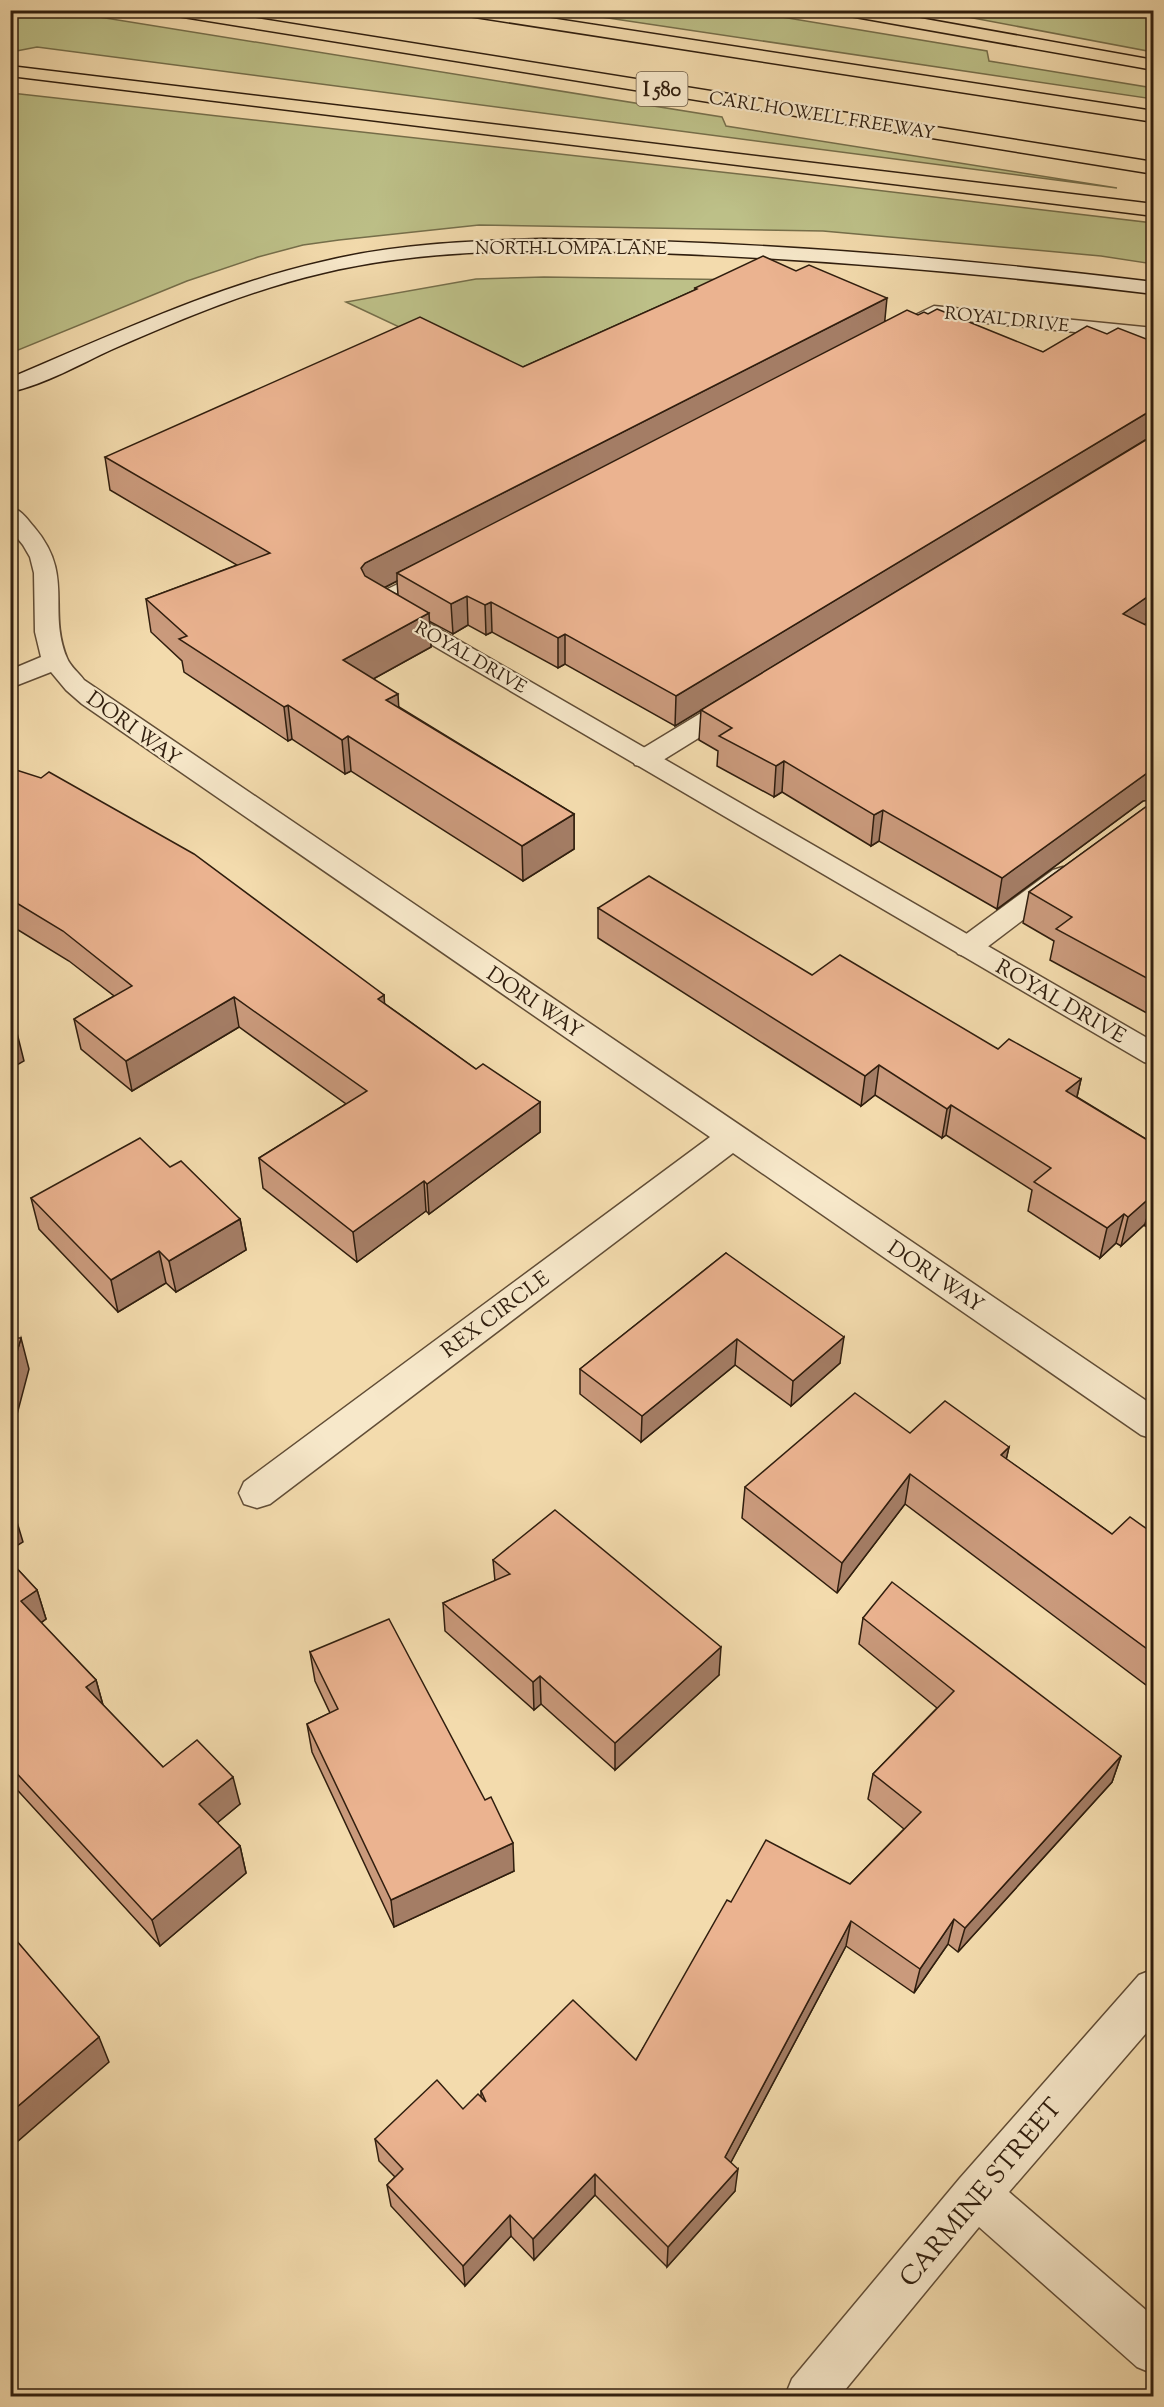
<svg xmlns="http://www.w3.org/2000/svg" width="1164" height="2407" viewBox="0 0 1164 2407" font-family="'Sorts Mill Goudy',serif">
<style>
.green{fill:#bdc088;stroke:#766f4b;stroke-width:1.5}
.lines{fill:none;stroke-linecap:round;stroke-linejoin:round}
.lane-casing{stroke:#614d36;stroke-width:3}
.street-casing{stroke:#614d36;stroke-width:3}
.secondary-casing{stroke:#301e0e;stroke-width:3}
.highway-casing{stroke:#301e0e;stroke-width:3}
.lane{fill:#f7e8ca;fill-rule:evenodd}
.street{fill:#f7e8ca;fill-rule:evenodd}
.secondary{fill:#f7e8ca;fill-rule:evenodd}
.highway{fill:#f3dbad;fill-rule:evenodd}
.wall{fill:#ca9a7c;stroke:#301e0e;stroke-width:1.5;fill-rule:evenodd}
.shaded-wall{fill:#a47d65;stroke:#301e0e;stroke-width:1.5}
.building{fill:#ebb390;stroke:#301e0e;stroke-width:1.5}
.labels{text-anchor:middle;stroke-width:4.5;stroke-linejoin:round;paint-order:stroke}
.far-street-label{font-size:18px;fill:#301e0e;stroke:#f7e8ca}
.shield{fill:#f7e8ca;stroke:#6c5b46;stroke-width:1.5}
.shield-label{font-size:20px;font-weight:bold;fill:#301e0e}
.street-label{font-size:21px;fill:#301e0e;stroke:#f7e8ca}
.near-street-label{font-size:26px;fill:#301e0e;stroke:#f7e8ca}
</style>
<rect width="100%" height="100%" fill="#f3dbad"/>
<filter id="stains"><feTurbulence type="fractalNoise" baseFrequency=".00333" numOctaves="4"/><feColorMatrix values="0 0 0 0 .2 0 0 0 0 .09 0 0 0 0 .02 0 0 0 .5 -.17"/></filter>
<radialGradient id="worn" r=".72"><stop offset=".6" stop-color="#630" stop-opacity="0"/><stop offset="1" stop-color="#630" stop-opacity=".3"/></radialGradient>
<!-- green -->
<g class="green">
<polygon points="11,10 62,11 722,117 726,126 1117,188 37,47 11,52"/>
<polygon points="561,11 746,11 987,51 989,61 1153,88 1153,99"/>
<polygon points="936,11 1130,11 1153,17 1153,52"/>
<polygon points="11,93 757,176 1153,223 1153,264 1101,256 823,231 479,225 339,240 303,245 258,257 187,281 11,353"/>
<polygon points="544,277 754,280 527,387 346,302 476,279"/>
</g>
<g class="lines">
<defs>
<g id="lane">
<polygon points="934,306 1154,328 1154,340 937,318 919,328 905,328 902,324 905,320"/>
<polygon points="433,567 441,569 444,574 441,579 394,603 1154,1042 1154,1065 1144,1062 369,608 366,603 369,598"/>
</g>
<g id="street">
<path d="M10,507C22,510 27,519 34,527C75,575 47,609 67,658C70,666 79,673 84,680L1154,1406V1439L1141,1435L733,1153L270,1504L257,1508L244,1504L239,1493L244,1482L710,1137L82,704L66,690L51,672L10,688V670L41,657L35,632L34,573L30,557L23,545L10,529Z"/>
<polygon points="738,694 747,696 751,702 747,708 655,765 645,767 635,765 632,759 635,753 729,696"/>
<polygon points="1063,867 1073,870 1077,876 1073,882 978,954 968,957 958,954 953,947 958,940 1053,870"/>
<polygon points="1154,1969 1154,2024 1009,2192 1154,2317 1154,2374 1137,2367 979,2227 840,2396 785,2396 792,2379 960,2178 1139,1975"/>
</g>
<path id="secondary" d="M542,239C747,240 950,257 1154,282V294C988,274 822,259 656,253C545,250 431,247 323,273C250,290 181,319 113,349C80,364 46,384 10,392V378C112,335 213,287 321,262C393,244 468,241 542,239Z"/>
<g id="highway">
<polygon points="163,10 205,10 1154,162 1154,174 171,15"/>
<polygon points="454,10 498,10 1154,111 1154,122 462,15"/>
<polygon points="836,10 875,10 1154,60 1154,70 844,15"/>
<polygon points="10,66 1154,204 1154,216 10,76"/>
</g>
</defs>
<!-- lane casing -->
<use href="#lane" class="lane-casing"/>
<!-- street casing -->
<use href="#street" class="street-casing"/>
<!-- secondary casing -->
<use href="#secondary" class="secondary-casing"/>
<!-- highway casing -->
<use href="#highway" class="highway-casing"/>
<!-- lane -->
<use href="#lane" class="lane"/>
<!-- street -->
<use href="#street" class="street"/>
<!-- secondary -->
<use href="#secondary" class="secondary"/>
<!-- highway -->
<use href="#highway" class="highway"/>
</g>
<!-- wall -->
<g class="wall">
<path d="M695,288L885,321L918,315L1043,352L1107,334L1154,342V618L1144,625L1143,801L997,909L879,841L871,846L782,792L774,797L717,766L718,751L699,740L701,710L675,726L565,664L558,668L492,632L486,635L468,625L453,634L429,621L431,647L373,679L399,707L574,814V849L523,881L351,771L345,774L292,739L288,741L184,672L182,661L151,632L146,599L237,565L110,490L105,457L523,367L695,290ZM397,581L398,595L384,588Z"/>
<polygon points="10,768 384,995 384,1003 476,1069 540,1102 540,1132 429,1214 426,1211 357,1262 263,1188 259,1158 346,1104 239,1027 132,1091 81,1049 74,1019 114,996 69,961 10,925"/>
<polygon points="1154,801 1154,1017 1050,960 1054,941 1023,923 1029,892"/>
<polygon points="598,908 812,975 998,1049 1081,1079 1077,1097 1154,1144 1154,1231 1145,1226 1145,1224 1121,1246 1116,1243 1100,1258 1028,1211 1032,1190 946,1135 942,1138 875,1095 861,1106 598,938"/>
<polygon points="170,1167 240,1219 246,1250 176,1292 166,1283 118,1312 39,1229 31,1198"/>
<polygon points="726,1253 840,1363 791,1406 735,1365 641,1442 580,1394 580,1369"/>
<polygon points="910,1433 1009,1447 1006,1459 1112,1534 1154,1534 1154,1691 905,1504 837,1593 742,1518 745,1487"/>
<polygon points="493,1560 719,1675 615,1770 541,1704 534,1710 445,1631 443,1603 495,1581"/>
<polygon points="10,1561 37,1590 46,1619 41,1623 96,1680 103,1705 163,1767 240,1804 217,1823 240,1846 246,1873 160,1946 10,1782"/>
<polygon points="863,1618 1121,1756 1112,1782 958,1952 948,1944 914,1993 846,1946 731,2162 735,2191 667,2267 595,2195 534,2260 511,2236 465,2286 391,2206 387,2185 395,2177 379,2161 375,2139 463,2109 481,2097 481,2091 636,2060 731,1902 850,1884 904,1829 868,1799 873,1774 937,1708 859,1644"/>
<polygon points="310,1652 485,1800 514,1871 394,1927 312,1752 307,1724 330,1713 315,1681"/>
</g>
<!-- shaded-wall -->
<g class="shaded-wall">
<polygon points="887,298 884,329 397,573 397,581 368,596 361,568 365,563"/>
<polygon points="1150,411 1154,411 1154,439 1145,440 675,726 676,696"/>
<polygon points="1154,592 1154,618 1117,644 1123,614"/>
<polygon points="467,596 468,625 453,634 451,604"/>
<polygon points="491,602 492,632 486,635 485,605"/>
<polygon points="429,613 431,647 346,694 343,660"/>
<polygon points="565,634 565,664 558,668 558,638"/>
<polygon points="398,694 400,728 386,700"/>
<polygon points="288,705 292,739 288,741 284,707"/>
<polygon points="348,736 351,771 345,774 342,740"/>
<polygon points="784,761 782,792 774,797 776,766"/>
<polygon points="1154,770 1154,800 1143,801 997,909 1002,878 1150,771"/>
<polygon points="883,810 879,841 871,846 874,815"/>
<polygon points="574,814 574,849 523,881 522,846"/>
<polygon points="384,995 386,1025 378,999"/>
<polygon points="234,997 239,1027 132,1091 126,1061"/>
<polygon points="16,1029 24,1061 10,1069 10,1032"/>
<polygon points="879,1065 875,1095 861,1106 865,1076"/>
<polygon points="1081,1079 1074,1109 1066,1091"/>
<polygon points="540,1102 540,1132 429,1214 427,1184"/>
<polygon points="951,1105 946,1135 942,1138 947,1109"/>
<polygon points="424,1181 426,1211 357,1262 353,1232"/>
<polygon points="1154,1194 1145,1224 1121,1246 1128,1217"/>
<polygon points="1124,1214 1116,1243 1100,1258 1107,1228"/>
<polygon points="240,1219 246,1250 176,1292 169,1261"/>
<polygon points="159,1251 166,1283 118,1312 111,1280"/>
<polygon points="844,1337 840,1363 791,1406 793,1381"/>
<polygon points="21,1338 29,1369 10,1441 10,1376"/>
<polygon points="737,1339 735,1365 641,1442 642,1416"/>
<polygon points="1009,1447 1002,1478 1001,1455"/>
<polygon points="910,1474 905,1504 837,1593 842,1563"/>
<polygon points="14,1512 23,1542 10,1550 10,1514"/>
<polygon points="37,1590 46,1619 30,1630 21,1601"/>
<polygon points="721,1647 719,1675 615,1770 615,1743"/>
<polygon points="540,1676 541,1704 534,1710 533,1682"/>
<polygon points="96,1680 104,1709 86,1687"/>
<polygon points="1121,1756 1112,1782 958,1952 965,1928"/>
<polygon points="233,1777 240,1804 206,1832 199,1804"/>
<polygon points="513,1843 514,1871 394,1927 391,1900"/>
<polygon points="240,1846 246,1873 160,1946 152,1920"/>
<polygon points="954,1919 948,1944 914,1993 920,1969"/>
<polygon points="851,1921 846,1946 722,2179 725,2157"/>
<polygon points="99,2037 109,2062 10,2148 10,2113"/>
<polygon points="738,2169 735,2191 667,2267 668,2247"/>
<polygon points="595,2174 595,2195 534,2260 533,2239"/>
<polygon points="10,2177 14,2184 10,2187"/>
<polygon points="510,2215 511,2236 465,2286 463,2266"/>
</g>
<!-- building -->
<g class="building">
<polygon points="763,256 796,271 809,265 887,298 365,563 361,568 365,576 429,613 343,660 398,694 386,700 574,814 522,846 348,736 342,740 288,705 284,707 179,639 187,636 146,599 270,553 105,457 420,317 523,367 697,289 695,288"/>
<polygon points="937,309 1043,352 1087,326 1107,334 1118,328 1154,342 1154,411 1150,411 676,696 565,634 558,638 491,602 485,605 467,596 451,604 397,573 907,310 918,315 924,312 928,314"/>
<polygon points="1154,435 1154,592 1123,614 1154,629 1154,770 1150,771 1002,878 883,810 874,815 784,761 776,766 719,736 732,728 701,710"/>
<polygon points="10,768 41,778 49,772 194,854 384,995 378,999 476,1069 483,1064 540,1102 427,1184 424,1181 353,1232 259,1158 367,1091 234,997 126,1061 74,1019 132,986 63,931 10,899"/>
<polygon points="1154,801 1154,982 1056,929 1072,917 1029,892"/>
<polygon points="649,876 812,975 840,955 998,1049 1009,1039 1081,1079 1066,1091 1154,1144 1154,1194 1128,1217 1124,1214 1107,1228 1034,1182 1051,1168 951,1105 947,1109 879,1065 865,1076 598,908"/>
<polygon points="10,1025 16,1029 10,1032"/>
<polygon points="140,1138 170,1167 181,1161 240,1219 169,1261 159,1251 111,1280 31,1198"/>
<polygon points="726,1253 844,1337 793,1381 737,1339 642,1416 580,1369"/>
<polygon points="10,1338 21,1338 10,1376"/>
<polygon points="855,1393 910,1433 945,1401 1009,1447 1001,1455 1112,1534 1130,1517 1154,1534 1154,1654 910,1474 842,1563 745,1487"/>
<polygon points="555,1510 721,1647 615,1743 540,1676 533,1682 443,1603 510,1574 493,1560"/>
<polygon points="10,1561 37,1590 21,1601 96,1680 86,1687 163,1767 197,1740 233,1777 199,1804 240,1846 152,1920 10,1766"/>
<polygon points="892,1582 1121,1756 965,1928 954,1919 920,1969 851,1921 725,2157 738,2169 668,2247 595,2174 533,2239 510,2215 463,2266 387,2185 403,2169 375,2139 437,2080 463,2109 478,2094 486,2102 481,2091 573,2000 636,2060 727,1900 731,1902 766,1840 850,1884 921,1812 873,1774 954,1691 863,1618"/>
<polygon points="389,1619 485,1800 491,1797 513,1843 391,1900 307,1724 338,1709 310,1652"/>
<polygon points="10,1933 99,2037 10,2113"/>
</g>
<g class="labels">
<!-- far-street labels -->
<g class="far-street-label">
<text transform="translate(822 115) rotate(9)" y="6">CARL HOWELL FREEWAY</text>
<text x="571" y="254">NORTH LOMPA LANE</text>
<text transform="translate(1007 319) rotate(6)" y="6">ROYAL DRIVE</text>
<text transform="translate(471 657) rotate(30)" y="6">ROYAL DRIVE</text>
</g>
<!-- shield labels -->
<rect class="shield" x="636.5" y="72" width="51" height="34" rx="4.5"/>
<g class="shield-label">
<text x="662" y="96">I 580</text>
</g>
<!-- street labels -->
<g class="street-label">
<text transform="translate(134 728) rotate(36)" y="7">DORI WAY</text>
<text transform="translate(1061 1001) rotate(30)" y="7">ROYAL DRIVE</text>
<text transform="translate(535 1002) rotate(34)" y="7">DORI WAY</text>
<text transform="translate(936 1276) rotate(34)" y="7">DORI WAY</text>
<text transform="translate(495 1314) rotate(-37)" y="7">REX CIRCLE</text>
</g>
<!-- near-street labels -->
<g class="near-street-label">
<text transform="translate(980 2192) rotate(-50)" y="9">CARMINE STREET</text>
</g>
</g>
<!-- margin -->
<rect width="1164" height="2407" fill="none" stroke="#f3dbad" stroke-width="36"/>
<rect x="12" y="12" width="1140" height="2383" fill="none" stroke="#301e0e" stroke-width="3"/>
<rect x="18" y="18" width="1128" height="2371" fill="none" stroke="#301e0e" stroke-width="1.5"/>
<rect width="100%" height="100%" filter="url(#stains)"/>
<rect width="100%" height="100%" fill="url(#worn)"/>
</svg>
